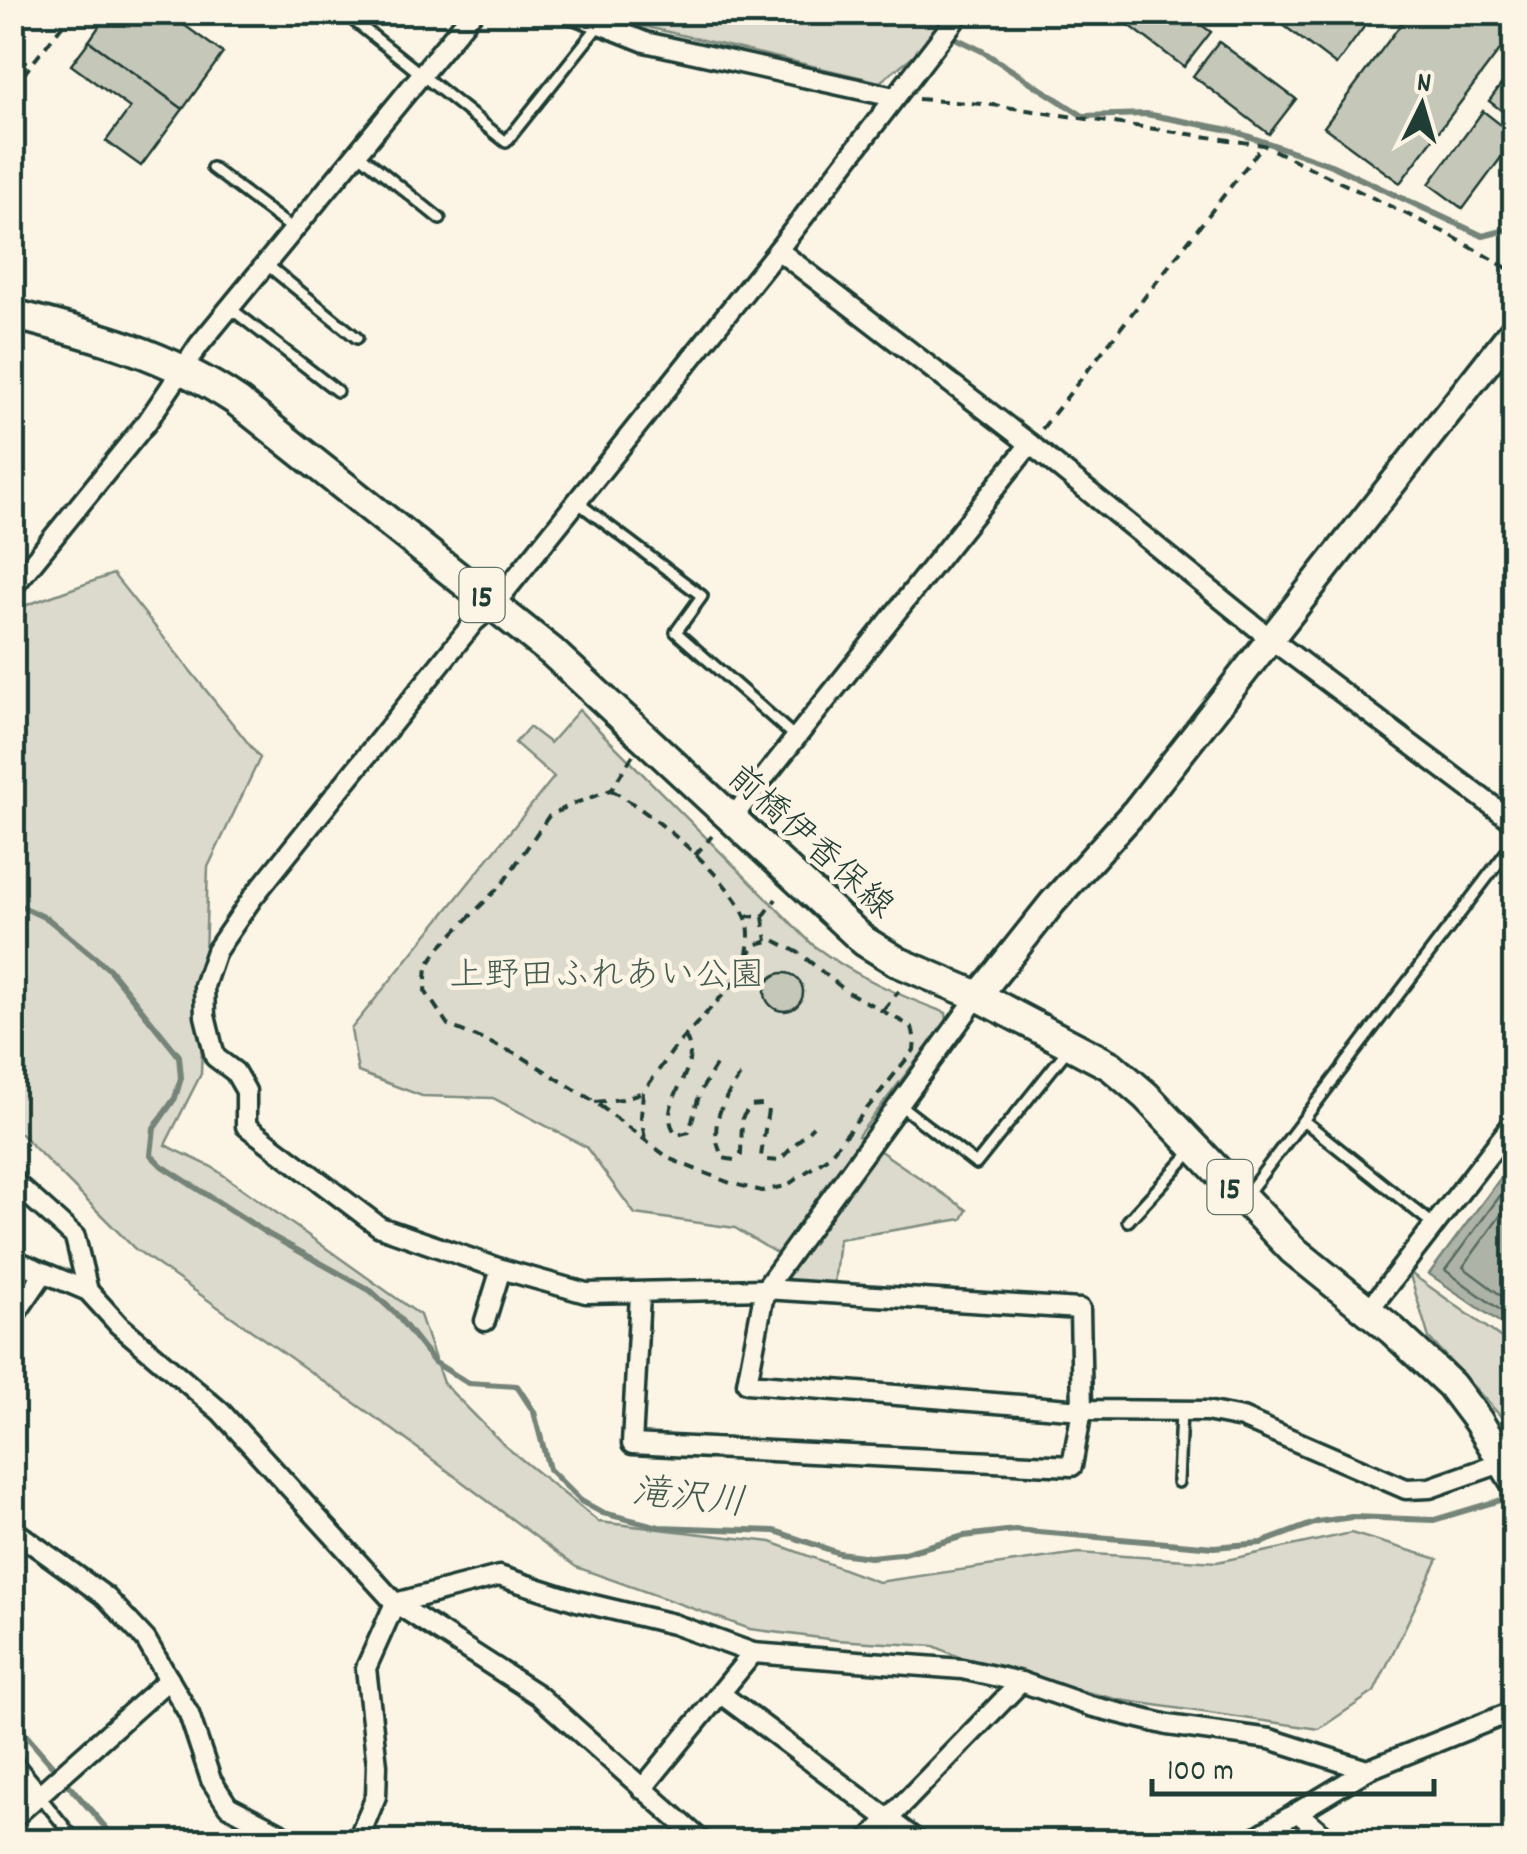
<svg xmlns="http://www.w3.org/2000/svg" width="1527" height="1854" viewBox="0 0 1527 1854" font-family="Dekko,'Klee One',sans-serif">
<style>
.green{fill:#dcdacc;stroke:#7e8c80;stroke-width:2.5}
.water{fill:#aeb3a7;stroke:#758479;stroke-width:2.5}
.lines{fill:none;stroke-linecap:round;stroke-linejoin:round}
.shore{stroke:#586c62;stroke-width:2.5}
.stream{stroke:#758479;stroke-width:6}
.building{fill:#c5c7b9;stroke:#1f3d34;stroke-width:2.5}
.lane-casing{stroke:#1f3d34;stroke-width:16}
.street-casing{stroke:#1f3d34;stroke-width:25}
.secondary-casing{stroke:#1f3d34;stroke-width:32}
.primary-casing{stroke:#1f3d34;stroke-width:35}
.path{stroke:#1f3d34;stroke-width:4;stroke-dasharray:10 8;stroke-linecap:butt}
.lane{stroke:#fcf5e5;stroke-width:9}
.street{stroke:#fcf5e5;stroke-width:18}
.secondary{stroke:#fcf5e5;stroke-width:25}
.primary{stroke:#fcf5e5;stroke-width:28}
.labels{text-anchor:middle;stroke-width:9;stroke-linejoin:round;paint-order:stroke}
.shield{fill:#fcf5e5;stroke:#617469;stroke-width:2.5}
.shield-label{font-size:32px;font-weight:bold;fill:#1f3d34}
.street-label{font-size:35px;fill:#1f3d34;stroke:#fcf5e5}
.park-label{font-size:35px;fill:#455c52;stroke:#fcf5e5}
.water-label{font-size:38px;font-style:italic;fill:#435a51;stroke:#fcf5e5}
</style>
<rect width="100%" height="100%" fill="#fcf5e5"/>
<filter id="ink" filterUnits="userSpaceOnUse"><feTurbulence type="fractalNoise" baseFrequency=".01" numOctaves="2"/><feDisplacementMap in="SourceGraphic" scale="20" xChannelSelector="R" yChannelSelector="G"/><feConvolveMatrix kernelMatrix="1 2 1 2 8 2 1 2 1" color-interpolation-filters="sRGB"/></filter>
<g filter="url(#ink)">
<!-- green -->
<g class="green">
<polygon points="588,13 947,13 918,52 880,82"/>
<polygon points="113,574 260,758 208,867 201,1074 165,1145 212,1167 420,1315 443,1383 505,1446 599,1522 771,1542 878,1582 1078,1553 1217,1562 1351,1533 1438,1559 1374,1692 1319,1729 1120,1700 979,1666 934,1646 836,1640 750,1629 576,1567 393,1430 134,1248 21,1134 13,1133 13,610"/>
<path d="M579,710L814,946C855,976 898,995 946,1013L947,1021L858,1136L967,1210L962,1219L839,1239L834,1286L779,1282L789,1261L735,1228L635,1214L586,1147L493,1098L422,1096L358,1072L351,1029L554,777L515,743L529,727L550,743Z"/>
<polygon points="1409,1272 1514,1347 1514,1439 1505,1421 1429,1338"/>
</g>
<!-- water -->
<polygon class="water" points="1514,1160 1514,1332 1429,1274"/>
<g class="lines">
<!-- shore -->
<g class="shore">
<polyline points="1514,1177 1445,1270 1514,1320"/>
<polyline points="1514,1197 1463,1267 1514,1305"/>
</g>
<!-- stream -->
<g class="stream">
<polyline points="940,12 949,35 982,51 1083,116 1146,114 1230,130 1331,165 1483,236 1514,228"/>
<polyline points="12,902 48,919 109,969 179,1056 181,1078 175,1098 154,1128 151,1155 162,1166 268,1234 371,1291 396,1314 434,1362 468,1383 517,1386 534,1412 549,1469 581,1501 603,1513 659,1527 775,1531 839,1553 870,1557 901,1554 964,1536 1015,1530 1214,1547 1261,1543 1317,1522 1352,1517 1434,1520 1514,1496"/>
<polyline points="12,1719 118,1842"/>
</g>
</g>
<!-- building -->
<g class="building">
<polygon points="109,12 166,12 223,53 183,109 89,41"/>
<polygon points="1112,12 1184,12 1211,32 1184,67"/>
<polygon points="1266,12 1375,12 1336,65"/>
<polygon points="1410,12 1511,12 1514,15 1514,31 1400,183 1324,127"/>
<polygon points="89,41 183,109 141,166 106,141 130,108 71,65"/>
<polygon points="1219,42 1296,99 1269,134 1193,76"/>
<polygon points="1514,67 1514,120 1489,101"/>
<polygon points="1483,111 1514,135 1514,140 1463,209 1429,184"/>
<circle cx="784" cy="992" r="19"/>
</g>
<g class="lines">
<defs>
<g id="lane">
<polyline points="343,12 506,142 600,24"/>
<polyline points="358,153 440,219"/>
<polyline points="212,168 294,230"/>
<polyline points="266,264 357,338"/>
<polyline points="230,308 337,391"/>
<polyline points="577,502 702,596 676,632 796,738"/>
<polyline points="900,1105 976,1164 1068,1049"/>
<polyline points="1303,1120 1434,1225"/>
<polyline points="1247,1194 1514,842"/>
<polyline points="1128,1221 1193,1150"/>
<polyline points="1178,1482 1181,1411"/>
<polyline points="39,1795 77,1842"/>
</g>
<g id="street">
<polyline points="569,12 645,42 894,97"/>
<polyline points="778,250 1030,444 1272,640 1514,822"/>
<polyline points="12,588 147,422 199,345 473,12"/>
<polyline points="732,818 1030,444"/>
<polyline points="978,996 765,1289 747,1383 1082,1410 1206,1411 1242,1418 1406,1489 1430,1488 1504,1462"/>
<polyline points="12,1180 75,1237 88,1291"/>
<polyline points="12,1259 88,1291 119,1325 221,1412 395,1603 538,1695 703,1842"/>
<polyline points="640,1294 632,1444 1072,1466 1082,1410 1080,1309 765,1289 586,1293 501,1269 380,1227 246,1126 246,1091 235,1072 215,1057 205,1016 204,986 216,951 253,897 474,622 494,605 778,250 961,12"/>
<polyline points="1368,1311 1514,1122"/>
<polyline points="12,1319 43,1274"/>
<polyline points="485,1321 501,1269"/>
<polyline points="12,1529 106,1597 146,1640 189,1714 211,1780 228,1806 297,1842"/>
<polyline points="395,1603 499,1576 577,1601 673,1624 753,1653 962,1669 1021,1682 1090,1706 1168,1725 1270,1739 1367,1770"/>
<polyline points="721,1694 919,1842"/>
<polyline points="12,1763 39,1795"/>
<polyline points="642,1789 753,1653"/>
<polyline points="1297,1812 1332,1842"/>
<polyline points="12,1819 169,1679"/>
<polyline points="357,1842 376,1796 377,1765 366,1668 395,1603"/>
<polyline points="866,1842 1021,1682"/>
<polyline points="1248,1842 1367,1770 1514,1711"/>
<polyline points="1514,1842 1514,1837"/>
</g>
<polyline id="secondary" points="978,996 1053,902 1136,810 1514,329"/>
<path id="primary" d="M12,314C94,335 167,354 237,401L552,652L864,941L898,962L978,996L1111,1066L1146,1096L1293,1250L1392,1330L1451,1385L1478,1421L1514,1480"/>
</defs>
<!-- lane casing -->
<use href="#lane" class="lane-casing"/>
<!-- street casing -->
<use href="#street" class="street-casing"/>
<!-- secondary casing -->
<use href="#secondary" class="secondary-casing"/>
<!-- primary casing -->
<use href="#primary" class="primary-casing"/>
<!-- path -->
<g class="path">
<polyline points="12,89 73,12"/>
<polyline points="918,99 993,105 1263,145 1450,235 1514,272"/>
<polyline points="1042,429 1263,145"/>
<polyline points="633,755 611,790 570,805 548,817 503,883 441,946 427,966 425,991 448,1025 521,1056 595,1102 670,1159 730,1183 762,1191 786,1186 828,1157 914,1050 915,1040 912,1027 846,991 799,953 774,940 757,944 747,956 732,985 676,1046 643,1092 641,1117 645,1139"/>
<path d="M611,790C652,813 725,873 745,916C751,929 749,941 747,954"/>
<polyline points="695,855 712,836"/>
<polyline points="745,916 763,917 776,899"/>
<polyline points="763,917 767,941"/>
<polyline points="883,1010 899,991"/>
<path d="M685,1036C706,1071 651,1104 677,1135L689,1132L700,1092L719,1060"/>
<path d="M740,1076C722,1102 707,1127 723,1158L734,1160L741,1155L742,1118L750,1106L762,1105L768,1110L761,1156L766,1160L779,1161L813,1126"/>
<polyline points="595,1102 622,1099 643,1092"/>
</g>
<!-- lane -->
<use href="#lane" class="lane"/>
<!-- street -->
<use href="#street" class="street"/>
<!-- secondary -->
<use href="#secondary" class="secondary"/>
<!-- primary -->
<use href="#primary" class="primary"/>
</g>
</g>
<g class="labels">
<!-- shield labels -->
<g class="shield">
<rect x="459.5" y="568" width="45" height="54" rx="8"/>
<rect x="1207.5" y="1160" width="45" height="54" rx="8"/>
</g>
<g class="shield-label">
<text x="482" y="606">15</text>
<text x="1230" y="1198">15</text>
</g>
<!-- street labels -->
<g class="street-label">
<text transform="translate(812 840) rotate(42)" y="12">前橋伊香保線</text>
</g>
<!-- park labels -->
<g class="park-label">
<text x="607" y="985">上野田ふれあい公園</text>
</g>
<!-- water labels -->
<g class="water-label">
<text transform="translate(689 1495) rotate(6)" y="13">滝沢川</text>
</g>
</g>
<!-- margin -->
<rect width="1527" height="1854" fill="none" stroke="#fcf5e5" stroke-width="50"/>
<rect x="25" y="25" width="1477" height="1804" fill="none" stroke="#1f3d34" stroke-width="4" filter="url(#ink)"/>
<!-- north arrow -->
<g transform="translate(1422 105) rotate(5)" stroke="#fcf5e5" stroke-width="8" paint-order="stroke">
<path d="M0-8L18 38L0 25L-18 38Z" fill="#1f3d34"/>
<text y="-15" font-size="28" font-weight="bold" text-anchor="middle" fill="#1f3d34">N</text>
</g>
<!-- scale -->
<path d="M1152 1779v15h282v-15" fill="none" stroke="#1f3d34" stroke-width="5"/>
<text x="1167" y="1779" font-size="30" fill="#1f3d34" stroke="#fcf5e5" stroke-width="8" paint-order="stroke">100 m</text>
</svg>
